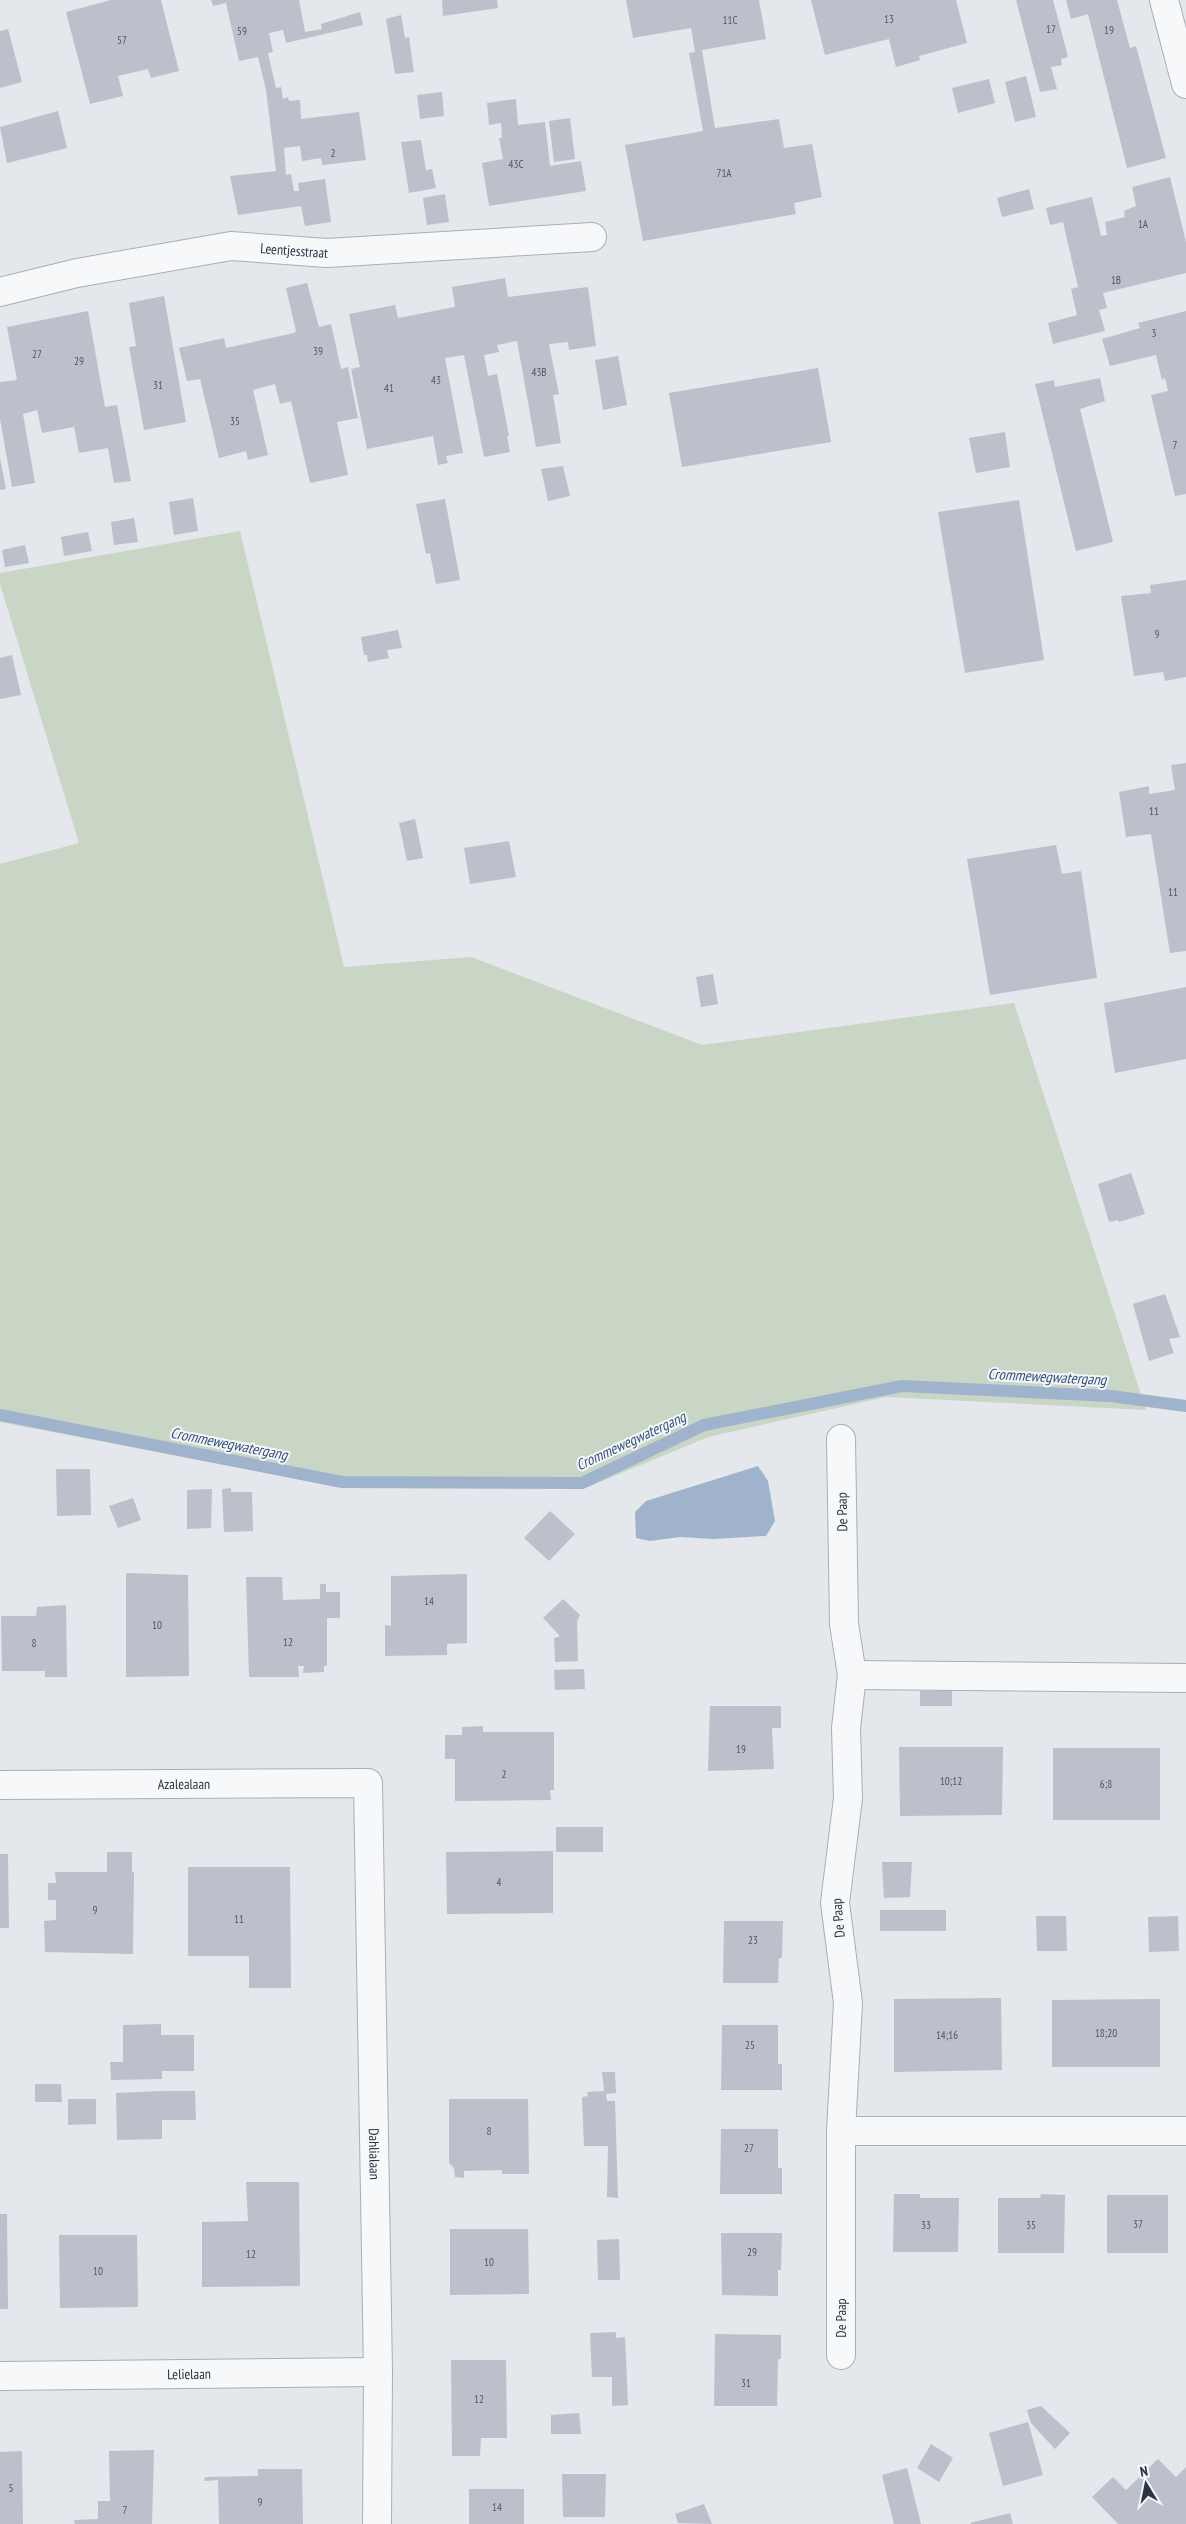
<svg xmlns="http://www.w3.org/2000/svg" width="1186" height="2524" viewBox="0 0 1186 2524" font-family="'PT Sans Narrow',sans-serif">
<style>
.green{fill:#c9d6c5}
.water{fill:#9fb4cc}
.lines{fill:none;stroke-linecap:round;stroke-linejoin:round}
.stream{stroke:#9fb4cc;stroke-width:12}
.building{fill:#bbc0ca}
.minor-casing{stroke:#a9aeb7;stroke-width:30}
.minor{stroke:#f7f8fa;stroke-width:28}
.labels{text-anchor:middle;stroke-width:4;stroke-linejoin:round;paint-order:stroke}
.number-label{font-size:11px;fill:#4f5766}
.street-label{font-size:14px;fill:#2b3445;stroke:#f4f6f9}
.water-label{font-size:15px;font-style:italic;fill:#34527a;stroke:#f4f6f9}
</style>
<rect width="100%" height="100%" fill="#e4e7ec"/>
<!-- green -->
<polygon class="green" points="240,531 344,967 471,957 702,1045 1014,1003 1146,1410 886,1397 708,1437 588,1487 340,1487 0,1422 0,864 79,843 0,584 0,573"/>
<!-- water -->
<polygon class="water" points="758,1466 768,1481 775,1521 766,1536 713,1539 680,1537 650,1541 636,1538 635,1512 646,1501"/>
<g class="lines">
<!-- stream -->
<polyline class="stream" points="0,1415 342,1482 582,1483 704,1425 902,1386 1111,1396 1186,1406"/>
</g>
<!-- building -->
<g class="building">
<polygon points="111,0 161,0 179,71 151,78 148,69 118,76 123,96 90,104 66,12"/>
<polygon points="211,0 299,0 305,32 322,29 321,24 360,12 363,25 286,43 283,30 269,33 273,52 268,53 276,88 281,87 283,99 288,97 289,101 300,100 301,119 359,112 366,160 322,165 321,158 302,161 300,146 284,148 286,175 291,174 294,191 299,191 298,183 325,179 331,222 305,226 301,206 238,215 230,176 276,171 266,90 258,57 239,61 226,3 213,6"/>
<polygon points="442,0 497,0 498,8 443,16"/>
<polygon points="626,0 759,0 766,39 702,50 715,128 779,119 784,148 812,144 822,197 794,203 796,214 643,241 625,145 703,131 689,53 695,52 691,28 633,38"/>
<polygon points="811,0 956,0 967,43 919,56 920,60 896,67 889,39 825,55"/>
<polygon points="1016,0 1053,0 1068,57 1061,59 1062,65 1051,67 1057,89 1040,92"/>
<polygon points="1066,0 1117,0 1130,48 1136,46 1166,158 1127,168 1088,14 1071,19"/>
<polygon points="401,15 405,38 409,37 414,72 395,74 386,19"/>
<polygon points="8,29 22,82 0,88 0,31"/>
<polygon points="1026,76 1036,117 1015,122 1005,82"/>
<polygon points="989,79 995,103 958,113 952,88"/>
<polygon points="442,92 444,116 420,119 417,95"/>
<polygon points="516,99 518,125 545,122 550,166 581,161 586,191 489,206 482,163 503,159 499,138 502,138 501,123 489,125 487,103"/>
<polygon points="58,111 67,148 7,163 0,127"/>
<polygon points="570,118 575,159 554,162 549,121"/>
<polygon points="421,140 426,170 432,169 436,188 409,193 401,142"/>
<polygon points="1170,177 1186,242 1186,273 1103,293 1107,308 1099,310 1105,331 1053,344 1048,323 1077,315 1071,289 1078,287 1063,222 1050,225 1046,208 1092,197 1101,236 1107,235 1105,222 1125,217 1124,211 1136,206 1132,187"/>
<polygon points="1029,189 1034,209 1002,217 997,198"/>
<polygon points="445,194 449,222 427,225 423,198"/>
<polygon points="505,278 508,297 588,287 596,346 569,350 568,342 549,344 559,394 553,395 561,443 536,447 517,341 497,345 499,352 484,355 488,376 497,374 509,436 507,436 510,452 484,457 464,355 445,358 463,453 446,456 448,463 438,465 433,436 367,449 351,369 360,367 349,314 395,305 398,318 455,307 452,287"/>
<polygon points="307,283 319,327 331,324 341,369 348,367 358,418 337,422 348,475 310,483 291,401 280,404 275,384 253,390 268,455 248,460 246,451 219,458 200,379 187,381 179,348 224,338 226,348 294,333 296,331 286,288"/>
<polygon points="164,296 186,422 144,430 129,347 136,346 129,303"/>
<polygon points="88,311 105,407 117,405 131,481 114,483 108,448 79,453 74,427 42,433 37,410 23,414 35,483 12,487 0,419 0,382 17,380 7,327"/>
<polygon points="1186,311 1186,494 1175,496 1151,395 1168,391 1165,378 1162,380 1156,355 1110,366 1102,339 1140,328 1138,323"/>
<polygon points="618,356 627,405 603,410 595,360"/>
<polygon points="818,368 831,442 682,467 669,393"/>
<polygon points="1100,378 1105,401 1080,409 1113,542 1076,551 1035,384 1054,380 1055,387"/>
<polygon points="1005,432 1010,467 976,473 969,438"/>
<polygon points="0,458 6,489 0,490"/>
<polygon points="563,466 570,496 548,501 541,469"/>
<polygon points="193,498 198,531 174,535 169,502"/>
<polygon points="445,499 460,580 436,584 430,553 426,554 416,504"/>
<polygon points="1019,500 1044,660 965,673 938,512"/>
<polygon points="134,518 138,542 114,545 111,522"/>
<polygon points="88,532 92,551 64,556 61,537"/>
<polygon points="25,545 29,563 5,567 2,550"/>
<polygon points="1186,580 1186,677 1165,681 1163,672 1134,676 1121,596 1151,593 1150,585"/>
<polygon points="398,630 402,648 387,650 389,658 368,662 367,655 364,655 361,637"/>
<polygon points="12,655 21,695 0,699 0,658"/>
<polygon points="1186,763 1186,951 1170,953 1151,834 1126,837 1119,792 1149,786 1149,794 1175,790 1171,765"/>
<polygon points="415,819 423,858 407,861 399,823"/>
<polygon points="509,841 516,877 470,884 464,848"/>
<polygon points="1056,845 1062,874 1081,871 1097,978 990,995 967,859"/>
<polygon points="713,974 718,1004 701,1007 696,977"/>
<polygon points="1186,987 1186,1059 1115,1073 1104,1003"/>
<polygon points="1131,1173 1145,1214 1119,1222 1118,1220 1109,1222 1098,1184"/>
<polygon points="1165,1294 1180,1337 1169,1339 1174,1353 1149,1361 1133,1304"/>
<polygon points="56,1469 90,1469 91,1515 57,1516"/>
<polygon points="231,1488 231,1492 252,1492 253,1531 224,1532 222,1489"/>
<polygon points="212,1489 211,1528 187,1529 187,1490"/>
<polygon points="133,1498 141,1520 118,1528 109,1506"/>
<polygon points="550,1511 575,1534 549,1561 524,1538"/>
<polygon points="126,1573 188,1575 189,1676 126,1677"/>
<polygon points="467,1574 467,1643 447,1644 447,1655 385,1656 385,1625 391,1626 391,1576"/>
<polygon points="246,1577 282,1577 283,1600 320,1599 320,1584 326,1584 326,1592 340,1592 340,1618 327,1618 327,1666 324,1666 324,1672 303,1673 304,1666 298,1666 299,1677 249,1677"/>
<polygon points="563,1599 580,1615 577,1621 578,1661 555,1662 554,1638 559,1637 559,1635 543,1618"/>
<polygon points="66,1605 67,1677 45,1677 45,1671 2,1671 1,1616 36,1616 37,1607"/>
<polygon points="584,1669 585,1689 555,1690 554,1670"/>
<polygon points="952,1690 952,1706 920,1706 920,1691"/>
<polygon points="710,1706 781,1706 781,1728 772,1728 774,1769 708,1771"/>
<polygon points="483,1726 483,1732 554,1732 554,1790 550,1790 551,1800 455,1801 455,1759 445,1759 445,1735 462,1735 462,1727"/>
<polygon points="899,1747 1003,1747 1002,1815 900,1816"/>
<rect x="1053" y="1748" width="107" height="72"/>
<rect x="556" y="1827" width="47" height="25"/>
<polygon points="553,1851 553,1913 447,1914 446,1852"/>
<polygon points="107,1852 132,1852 132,1872 134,1872 133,1954 45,1952 44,1921 56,1920 56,1900 48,1900 48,1883 56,1883 55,1872 107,1872"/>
<polygon points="0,1854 8,1854 9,1928 0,1928"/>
<polygon points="882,1862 912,1862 910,1897 884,1898"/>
<polygon points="188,1867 290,1867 291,1988 249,1988 249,1956 188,1956"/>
<rect x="880" y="1910" width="66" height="21"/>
<polygon points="1036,1916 1066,1916 1067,1951 1037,1951"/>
<polygon points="1178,1916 1179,1951 1149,1952 1148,1917"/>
<polygon points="724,1921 783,1921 782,1958 779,1958 778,1983 723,1983"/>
<polygon points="1001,1998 1002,2070 894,2072 894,1999"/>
<polygon points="1160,1999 1160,2067 1052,2067 1052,2000"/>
<polygon points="161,2024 161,2035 194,2035 194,2071 162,2071 162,2079 111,2080 110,2062 123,2062 123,2025"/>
<polygon points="722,2025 778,2025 778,2064 782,2064 782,2090 721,2090"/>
<polygon points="602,2072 615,2072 616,2093 606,2094 607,2101 615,2101 618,2198 607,2197 608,2146 584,2146 582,2097 588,2096 587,2092 604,2091"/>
<polygon points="35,2084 61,2084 62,2102 35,2102"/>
<polygon points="162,2091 195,2091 196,2120 162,2120 162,2139 117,2140 116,2093"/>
<polygon points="68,2099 96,2099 96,2124 68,2125"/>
<polygon points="449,2099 528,2099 529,2174 502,2174 502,2170 464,2171 464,2178 455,2177 454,2168 449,2163"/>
<polygon points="721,2129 778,2129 778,2168 782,2168 782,2194 720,2194"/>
<polygon points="246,2182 299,2182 300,2286 202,2287 202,2222 248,2221"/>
<polygon points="894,2194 920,2194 920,2198 959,2198 958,2252 893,2252"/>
<polygon points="1041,2194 1065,2195 1064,2253 998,2253 998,2198 1040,2198"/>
<rect x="1107" y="2195" width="61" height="58"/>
<polygon points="0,2214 7,2214 8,2309 0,2309"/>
<polygon points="450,2229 528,2229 529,2294 450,2295"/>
<polygon points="721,2233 782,2233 781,2270 778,2270 778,2296 722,2295"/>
<polygon points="59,2235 137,2235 138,2307 60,2308"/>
<polygon points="619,2239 620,2280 598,2280 597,2240"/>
<polygon points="616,2332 616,2338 625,2337 628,2405 612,2406 612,2377 592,2377 590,2333"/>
<polygon points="715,2334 781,2335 781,2359 778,2359 777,2406 714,2406"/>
<polygon points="451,2360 506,2360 507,2438 481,2438 480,2456 452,2456"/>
<polygon points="1041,2406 1070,2433 1055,2449 1031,2423 1027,2410"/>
<polygon points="579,2413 581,2434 551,2434 551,2415"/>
<polygon points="1028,2422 1043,2475 1003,2486 989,2433"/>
<polygon points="931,2444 953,2458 939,2482 917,2468"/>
<polygon points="154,2450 152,2524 75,2524 74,2520 98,2519 98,2501 110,2501 109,2451"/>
<polygon points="22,2451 23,2524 0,2524 0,2452"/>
<polygon points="1158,2459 1176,2477 1186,2467 1186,2524 1118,2524 1092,2497 1113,2477 1126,2490"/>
<polygon points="907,2468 921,2524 894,2524 882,2475"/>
<polygon points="258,2469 302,2469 303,2524 219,2524 218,2480 204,2481 205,2477 258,2476"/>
<polygon points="562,2474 606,2474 605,2517 563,2517"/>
<rect x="469" y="2489" width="55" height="35"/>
<polygon points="704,2504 712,2524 678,2523 675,2514"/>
<polygon points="1010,2513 1013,2524 971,2524 970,2523"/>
</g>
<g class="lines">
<defs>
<g id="minor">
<polyline points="1164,0 1186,84"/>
<path id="s1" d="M0,292L77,273L231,246L327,253L592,237"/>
<polyline points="852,1675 1186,1678"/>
<path id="s2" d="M0,1785L368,1783L378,2372L377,2524"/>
<polyline points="841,2131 1186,2131"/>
<polyline points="841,2355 841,2131 848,2003 835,1903 848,1798 846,1728 852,1675 844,1624 841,1439"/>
<path id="s3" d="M0,2376L378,2372"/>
</g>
</defs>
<!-- minor casing -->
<use href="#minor" class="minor-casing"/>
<!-- minor -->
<use href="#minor" class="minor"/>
</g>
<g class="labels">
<!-- number labels -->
<g class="number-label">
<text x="889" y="23">13</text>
<text x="730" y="24">11C</text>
<text x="1051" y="33">17</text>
<text x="1109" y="34">19</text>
<text x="242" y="35">59</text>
<text x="122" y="44">57</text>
<text x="333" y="157">2</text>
<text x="516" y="168">43C</text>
<text x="724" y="177">71A</text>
<text x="1143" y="228">1A</text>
<text x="1116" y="284">1B</text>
<text x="1154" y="337">3</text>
<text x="318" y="355">39</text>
<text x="37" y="358">27</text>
<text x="79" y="365">29</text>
<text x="539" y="376">43B</text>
<text x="436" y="384">43</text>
<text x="158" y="389">31</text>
<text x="389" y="392">41</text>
<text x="235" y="425">35</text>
<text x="1175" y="449">7</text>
<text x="1157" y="638">9</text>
<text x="1154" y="815">11</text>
<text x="1173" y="896">11</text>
<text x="429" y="1605">14</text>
<text x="157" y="1629">10</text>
<text x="288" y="1646">12</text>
<text x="34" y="1647">8</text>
<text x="741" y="1753">19</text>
<text x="504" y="1778">2</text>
<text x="951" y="1785">10;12</text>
<text x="1106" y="1788">6;8</text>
<text x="499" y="1886">4</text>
<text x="95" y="1914">9</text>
<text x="239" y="1923">11</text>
<text x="753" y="1944">23</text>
<text x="1106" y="2037">18;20</text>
<text x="947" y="2039">14;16</text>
<text x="750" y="2049">25</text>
<text x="489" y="2135">8</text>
<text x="749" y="2152">27</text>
<text x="1138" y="2228">37</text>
<text x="926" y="2229">33</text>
<text x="1031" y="2229">35</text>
<text x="752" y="2256">29</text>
<text x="251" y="2258">12</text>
<text x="489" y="2266">10</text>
<text x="98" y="2275">10</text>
<text x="746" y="2387">31</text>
<text x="479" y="2403">12</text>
<text x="11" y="2492">5</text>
<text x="260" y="2506">9</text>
<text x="497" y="2511">14</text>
<text x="125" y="2514">7</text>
</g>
<!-- street labels -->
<g class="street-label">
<text dy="5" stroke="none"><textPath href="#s1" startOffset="299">Leentjesstraat</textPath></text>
<text transform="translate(842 1512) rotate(-91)" y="5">De Paap</text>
<text dy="5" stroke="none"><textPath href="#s2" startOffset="184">Azalealaan</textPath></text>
<text transform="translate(838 1918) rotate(-95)" y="5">De Paap</text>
<text dy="5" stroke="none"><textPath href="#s2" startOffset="739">Dahlialaan</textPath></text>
<text transform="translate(841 2318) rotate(-90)" y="5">De Paap</text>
<text dy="5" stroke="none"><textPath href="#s3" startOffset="189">Lelielaan</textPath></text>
</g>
<!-- water labels -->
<g class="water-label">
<text transform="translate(1047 1377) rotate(3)" y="5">Crommewegwatergang</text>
<text transform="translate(631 1441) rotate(-25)" y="5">Crommewegwatergang</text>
<text transform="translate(229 1444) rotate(11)" y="5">Crommewegwatergang</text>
</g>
</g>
<!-- north arrow -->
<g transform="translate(1146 2484) rotate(350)" stroke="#f4f6f9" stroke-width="4" paint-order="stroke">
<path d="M0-4L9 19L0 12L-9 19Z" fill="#2b3445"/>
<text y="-8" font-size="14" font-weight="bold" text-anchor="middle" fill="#2b3445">N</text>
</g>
</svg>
